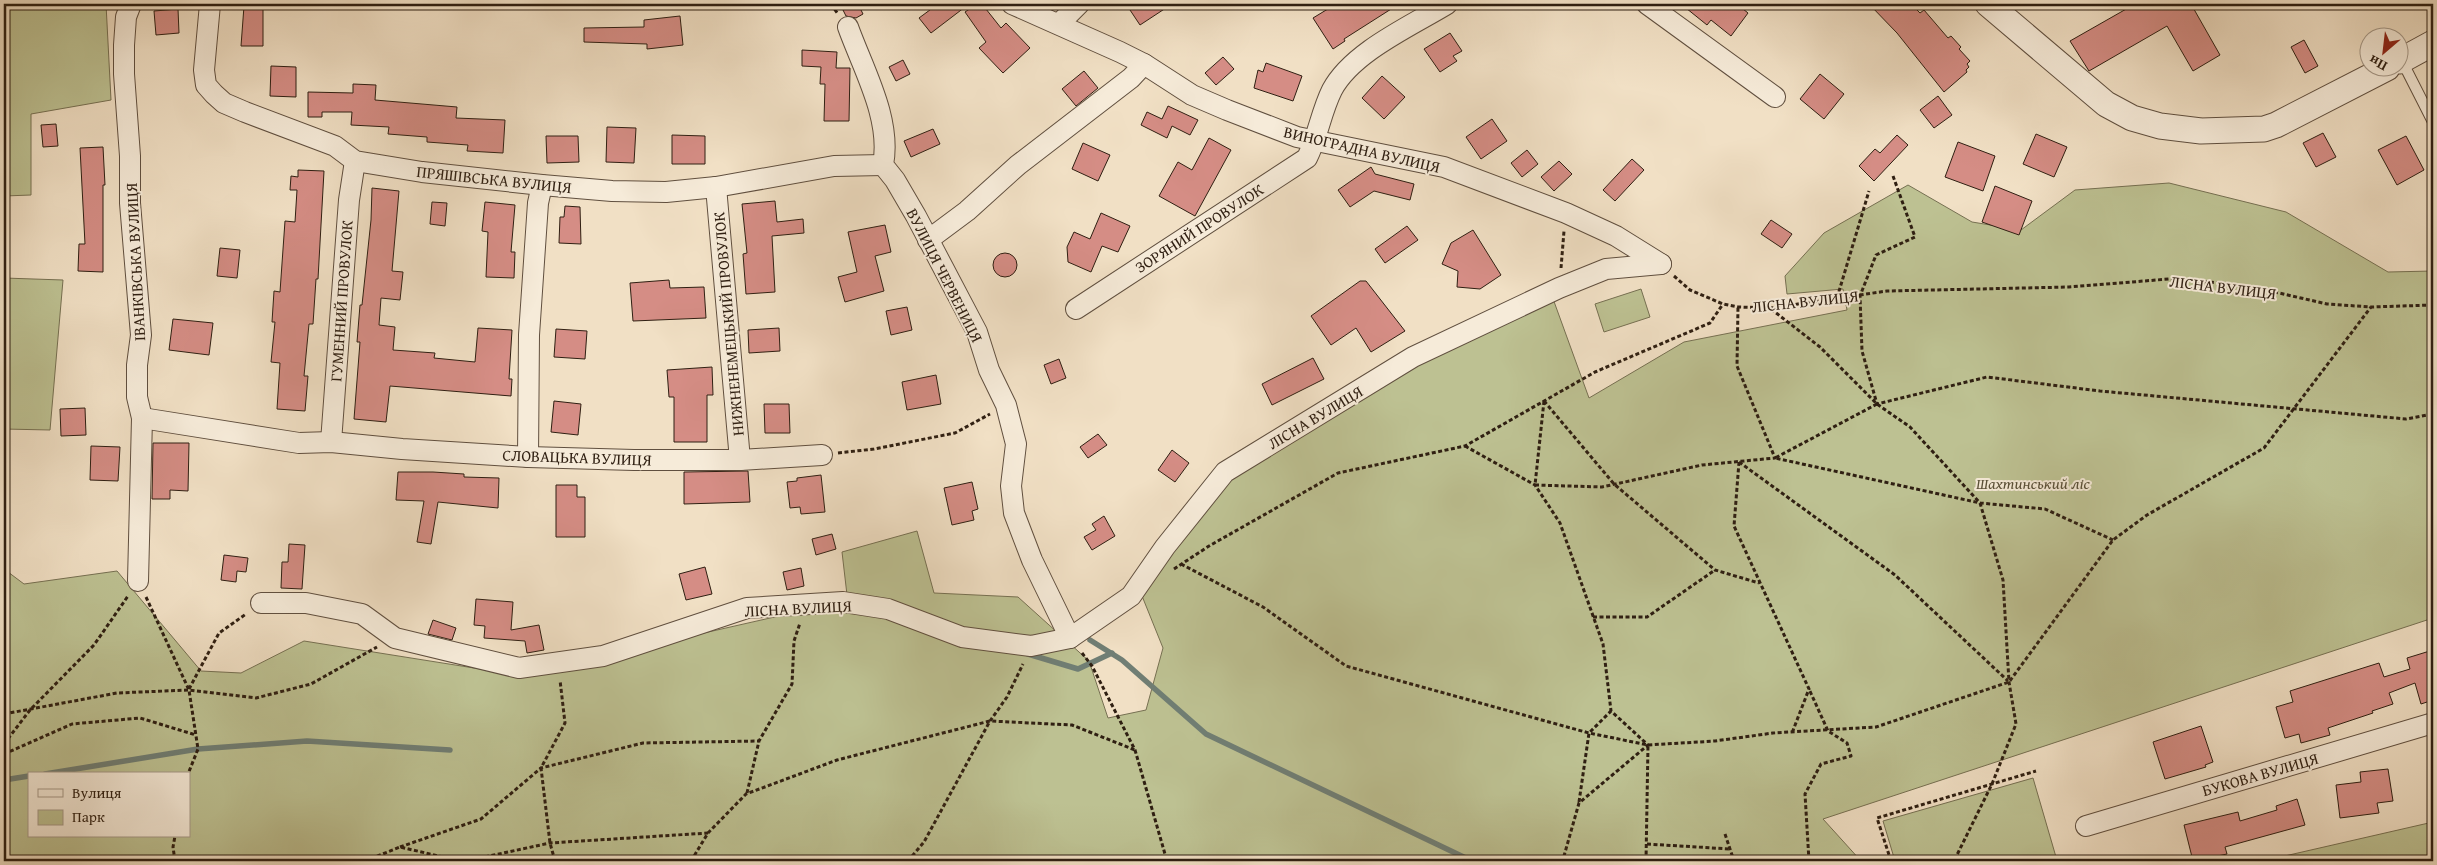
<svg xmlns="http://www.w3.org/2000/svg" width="2437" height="865" viewBox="0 0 2437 865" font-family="'Gentium Book Plus',serif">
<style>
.green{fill:#bdc192;stroke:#767052;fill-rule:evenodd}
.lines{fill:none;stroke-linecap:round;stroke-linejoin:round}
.stream{stroke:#707e74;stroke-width:5.5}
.building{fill:#d58d85;stroke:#2f1f12}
.service-casing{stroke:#604f3f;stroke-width:12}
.minor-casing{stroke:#604f3f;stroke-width:22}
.tertiary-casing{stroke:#604f3f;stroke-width:27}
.path{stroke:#2f1f12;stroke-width:3;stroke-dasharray:4 2.5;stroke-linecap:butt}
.service{stroke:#f6ebd9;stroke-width:10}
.minor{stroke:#f6ebd9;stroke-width:20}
.tertiary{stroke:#f6ebd9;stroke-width:25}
.labels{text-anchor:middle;stroke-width:4;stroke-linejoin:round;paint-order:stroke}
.street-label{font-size:16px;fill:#2f1f12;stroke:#f6ebd9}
.park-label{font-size:16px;font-style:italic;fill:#5a5038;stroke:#f6ebd9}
</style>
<rect width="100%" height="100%" fill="#f1e0c5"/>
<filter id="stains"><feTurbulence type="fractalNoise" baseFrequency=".004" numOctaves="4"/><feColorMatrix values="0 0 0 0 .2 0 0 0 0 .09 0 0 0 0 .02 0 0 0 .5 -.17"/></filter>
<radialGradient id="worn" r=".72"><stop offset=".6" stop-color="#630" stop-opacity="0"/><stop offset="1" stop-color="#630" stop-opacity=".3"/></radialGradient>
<!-- green -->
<g class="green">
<polygon points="4,4 106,4 111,100 31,114 31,195 4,196"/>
<path d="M2169,183L2286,212L2388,272L2433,271V618L1823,819L1861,861H4V569L24,584L117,571L201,671L241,673L304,641L518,675L779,616L849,612L842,552L917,531L934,593L1018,597L1089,661L1108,718L1146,710L1163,648L1140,591L1200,500L1275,437L1552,296L1589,398L1684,342L1847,310L1843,289L1787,294L1785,276L1824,233L1908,185L1972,222L2021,230L2075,190ZM29,774H189V836H29Z"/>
<polygon points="4,278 63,280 50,430 4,429"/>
<polygon points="1641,289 1650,317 1604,332 1595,304"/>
<polygon points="2033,778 2056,857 2043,861 1895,861 1883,821"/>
<polygon points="2433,822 2433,861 2263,861"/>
</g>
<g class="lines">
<!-- stream -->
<g class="stream">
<polyline points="1090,640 1122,660 1206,734 1472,861"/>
<polyline points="1028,654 1078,669 1112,653"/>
<polyline points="45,774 198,749 307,741 450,750"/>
<polyline points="4,780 29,776"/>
</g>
</g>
<!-- building -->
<g class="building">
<polygon points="840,4 858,4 863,14 856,18 846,16"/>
<polygon points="938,4 969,4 931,33 919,18"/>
<polygon points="977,4 982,4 1001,28 1006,23 1030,48 1003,73 979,48 986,42 965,12"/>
<polygon points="1126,4 1172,4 1140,25"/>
<polygon points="1336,4 1399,4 1344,39 1345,41 1333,49 1313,18"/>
<polygon points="1681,4 1737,4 1748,13 1731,36 1711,20 1707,25"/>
<polygon points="1869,4 1911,4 1920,13 1924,10 1948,38 1951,36 1961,47 1959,49 1970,61 1967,64 1969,67 1966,70 1967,72 1944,92 1897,33"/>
<polygon points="2135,4 2191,4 2220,55 2193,71 2167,26 2089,71 2070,41"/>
<polygon points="244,6 263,6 263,46 241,46"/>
<polygon points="178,9 179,33 156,35 154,11"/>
<polygon points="680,16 683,45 647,49 647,44 584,42 584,28 644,27 644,20"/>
<polygon points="1450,33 1462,51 1453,56 1457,61 1440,72 1424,49"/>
<polygon points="2304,40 2318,66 2305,73 2291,47"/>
<polygon points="802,50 837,52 836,68 850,68 849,121 824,121 825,84 820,84 821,67 802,66"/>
<polygon points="1223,57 1234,69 1216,85 1205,73"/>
<polygon points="903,60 910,74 896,81 889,67"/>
<polygon points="1266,63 1302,76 1293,101 1254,88 1258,70 1263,72"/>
<polygon points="271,66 296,67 296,97 270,96"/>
<polygon points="1084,71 1098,88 1076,106 1062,89"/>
<polygon points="1820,74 1844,94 1824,119 1800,99"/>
<polygon points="1382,76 1405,97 1384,119 1362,98"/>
<polygon points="353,84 376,85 375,100 457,107 456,118 505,120 503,153 467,151 468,145 427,142 427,137 388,134 389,127 351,125 352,112 322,112 322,117 308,117 308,92 353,93"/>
<polygon points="1938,96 1952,115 1934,128 1920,110"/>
<polygon points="1168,106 1198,120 1190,135 1172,126 1167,138 1141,125 1147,112 1162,119"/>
<polygon points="1492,119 1507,141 1481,159 1466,137"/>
<polygon points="56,124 58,146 43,147 41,125"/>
<polygon points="607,127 636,128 634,163 606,162"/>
<polygon points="933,129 940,144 911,157 904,141"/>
<polygon points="2323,133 2336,157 2316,167 2303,143"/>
<polygon points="2036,134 2067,147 2054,177 2023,164"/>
<polygon points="672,135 705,136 705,164 672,164"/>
<polygon points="1897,135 1908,145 1874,181 1859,166 1875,149 1880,153"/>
<polygon points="546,136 578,136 579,162 547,163"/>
<polygon points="2406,136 2424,170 2397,185 2378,150"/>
<polygon points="1209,138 1231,150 1195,216 1159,196 1178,162 1192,170"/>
<polygon points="1958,142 1995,156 1983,191 1945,177"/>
<polygon points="1083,143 1110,155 1098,181 1072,169"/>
<polygon points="103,147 105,185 103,185 103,272 78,271 79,244 85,244 80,148"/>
<polygon points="1527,150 1538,164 1522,177 1511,163"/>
<polygon points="1632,159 1644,170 1615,201 1603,190"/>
<polygon points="1559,161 1572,174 1554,191 1541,177"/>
<polygon points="1371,167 1375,174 1414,184 1410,200 1374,191 1350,207 1338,190"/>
<polygon points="298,170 324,171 318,279 316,279 313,324 309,324 304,376 308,376 305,411 277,409 280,363 271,362 275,322 272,322 274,291 280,292 285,221 295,222 297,190 290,190 291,176 298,177"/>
<polygon points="1995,186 2032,201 2019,235 1982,222"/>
<polygon points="372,188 399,191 392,271 403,272 400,300 381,298 379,325 395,327 393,350 435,353 434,358 475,362 478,328 512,330 509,379 512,379 511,396 390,386 386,422 354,419 360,342 357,342 360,305 362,305 371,220"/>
<polygon points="775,201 777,222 803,219 804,233 772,236 775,292 746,294 743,254 747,253 742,204"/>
<polygon points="432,202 447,203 445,226 430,224"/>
<polygon points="485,202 515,205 511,252 515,252 514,278 486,277 488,232 482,231"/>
<polygon points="565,206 580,207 581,244 559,243 560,217 564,217"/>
<polygon points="1101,213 1130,226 1118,252 1102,246 1091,272 1068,262 1067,247 1074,232 1090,239"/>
<polygon points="1771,220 1792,234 1782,248 1761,234"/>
<polygon points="885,225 891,252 875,256 884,291 845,302 838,277 857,272 848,232"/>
<polygon points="1407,226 1418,240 1385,263 1375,249"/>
<polygon points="1473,230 1501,275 1480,289 1457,287 1458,271 1442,264 1451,243"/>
<polygon points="220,248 240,250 237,278 217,276"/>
<circle cx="1005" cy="265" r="12"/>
<polygon points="669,280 670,288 704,287 706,318 633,321 630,283"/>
<polygon points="1360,281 1366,281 1405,331 1371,352 1356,328 1331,345 1311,316"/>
<polygon points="907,307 912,330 891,335 886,311"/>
<polygon points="173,319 213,323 209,355 169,350"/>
<polygon points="779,328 780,351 749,353 748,330"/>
<polygon points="556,329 587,331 585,359 554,357"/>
<polygon points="1313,358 1324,379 1272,405 1262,384"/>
<polygon points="1059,359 1066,378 1051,384 1044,365"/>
<polygon points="712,367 713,395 707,395 707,442 674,442 674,397 669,397 667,370"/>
<polygon points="936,375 941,404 907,410 902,382"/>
<polygon points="554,401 581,404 578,435 551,432"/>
<polygon points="764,404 789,404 790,433 765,433"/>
<polygon points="85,408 86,435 61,436 60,409"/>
<polygon points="1098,434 1107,445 1088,458 1080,447"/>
<polygon points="153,443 189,443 188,491 170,490 170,499 152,499"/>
<polygon points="91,446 120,447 118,481 90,480"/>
<polygon points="1172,450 1189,463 1175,482 1158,470"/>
<polygon points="748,471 750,502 684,504 684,472"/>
<polygon points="398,472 433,472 464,474 464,477 499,478 498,508 438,502 431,544 417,542 424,501 396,500"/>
<polygon points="821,475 825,512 801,514 800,507 790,508 787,482 797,481 797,478"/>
<polygon points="972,482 978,509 972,511 974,520 952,525 944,488"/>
<polygon points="556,485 577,485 577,497 585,497 585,537 556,537"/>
<polygon points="1104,516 1115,536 1092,550 1084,537 1096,530 1092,524"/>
<polygon points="832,534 836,549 816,555 812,539"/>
<polygon points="289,544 305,545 302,589 281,588 282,562 288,562"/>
<polygon points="224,555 248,558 246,572 237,571 236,582 221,580"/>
<polygon points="705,567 712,594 686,600 679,574"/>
<polygon points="801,568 804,586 787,590 783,572"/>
<polygon points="476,599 513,602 511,630 539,625 544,650 527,653 525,641 484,638 485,626 474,625"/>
<polygon points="433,620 456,628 452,640 428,634"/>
<polygon points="2433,650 2433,700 2421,704 2415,683 2389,693 2393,704 2372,711 2373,713 2328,728 2330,735 2301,743 2299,734 2285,738 2276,707 2293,702 2290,691 2379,663 2384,677 2410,669 2407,658"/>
<polygon points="2201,726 2213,762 2205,765 2206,767 2165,779 2153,742"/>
<polygon points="2388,769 2393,801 2377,803 2379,813 2340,818 2336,785 2361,782 2360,772"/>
<polygon points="2297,799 2305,825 2225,847 2227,854 2193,861 2184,825 2238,812 2240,821 2277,810 2276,806"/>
</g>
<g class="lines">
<defs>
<polyline id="service" points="2402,61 2433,122"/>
<g id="minor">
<polyline points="131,4 126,17 124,45 124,74 130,156 130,203 141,335 137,365 137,397 142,418 138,581"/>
<polyline points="210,4 204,70 206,85 214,94 224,103 245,112 335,146 355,161 422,172 542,185 612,191 666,192 716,187 834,166 883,165"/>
<polyline points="1012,4 1120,52 1144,64 1192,95 1227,110 1297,137 1444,167 1566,213 1616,236 1661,264"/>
<polyline points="1647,4 1775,97"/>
<polyline points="1059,24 1079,4"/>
<path d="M848,27C863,69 892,119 883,165L895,180L916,216L977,332L989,370L1006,405L1016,444L1011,486L1014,513L1032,560L1070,638"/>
<polyline points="716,187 740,460"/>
<polyline points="928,240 967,211 1018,165 1131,78 1144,64"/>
<path d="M1076,309L1307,158C1318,136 1321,112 1332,90C1352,52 1411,26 1447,4"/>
<polyline points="142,418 299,443 331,442 402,449 528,457 634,460 740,460 822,455"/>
<polyline points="331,442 349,200 355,161"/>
<polyline points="528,457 529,335 538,203 542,185"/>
<polyline points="261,603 306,603 362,614 395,638 519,668 603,656 747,608 843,602 888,609 962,637 1031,646 1070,638 1131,596 1165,547 1225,472 1413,357 1559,288 1606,269 1661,264"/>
<polyline points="2086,826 2433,723"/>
</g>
<g id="tertiary">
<polyline points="1988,4 2106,104 2132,118 2160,126 2201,131 2264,129 2276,125 2387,68"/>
<polyline points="2400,61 2433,43"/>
</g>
</defs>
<!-- service casing -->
<use href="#service" class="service-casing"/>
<!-- minor casing -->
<use href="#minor" class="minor-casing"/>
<!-- tertiary casing -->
<use href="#tertiary" class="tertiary-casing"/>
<!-- path -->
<g class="path">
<polyline points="831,4 838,14"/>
<polyline points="1893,176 1915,237 1876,255 1860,296 1862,351 1877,404 1987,377 2100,391 2406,419 2433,414"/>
<polyline points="1561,268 1564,231"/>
<polyline points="1674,276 1690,290 1723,304 1738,307 1771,308 1887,291 2069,287 2169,279 2222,283 2279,293 2327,304 2371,307 2433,305"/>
<polyline points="1837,298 1869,191"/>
<polyline points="1771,309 1820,347 1877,404 1910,427 1980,503 2003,580 2009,682 2016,724 1992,784 1954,861"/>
<polyline points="1544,401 1535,485 1602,487 1702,465 1775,458 1737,366 1738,307"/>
<polyline points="1544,401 1614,484 1715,570 1759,583"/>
<polyline points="1877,404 1775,458 1980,503 2045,509 2113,540"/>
<polyline points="1465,446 1535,485 1560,523 1603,644 1611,711 1648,745 1579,803 1564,856 1560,861"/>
<polyline points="838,453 874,449 955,433 990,414"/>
<polyline points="1739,462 1895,575 2008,681"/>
<polyline points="1739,462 1734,526 1809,689 1792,733"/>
<polyline points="1181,564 1263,607 1346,666 1589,733 1648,745 1715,741 1773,733 1876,727 2009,682 2113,540 2147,515 2264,448 2371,307"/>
<polyline points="1174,569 1209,546 1338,473 1465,446 1595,372 1710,323 1723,304"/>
<polyline points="146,597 189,690 198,749 188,774"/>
<polyline points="1593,617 1647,617 1715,570"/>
<polyline points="1082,653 1092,666 1135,750 1167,861"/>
<polyline points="189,689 219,633 246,614"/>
<polyline points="4,714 117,693 189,690 256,698 311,684 377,647"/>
<polyline points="4,744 30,710 94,645 128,596"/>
<polyline points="4,754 72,724 140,718 196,735"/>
<polyline points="747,793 759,741 792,684 794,641 800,623"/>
<polyline points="1579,802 1589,733 1611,711"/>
<polyline points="1725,834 1734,861"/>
<polyline points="1647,844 1730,849"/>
<polyline points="400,847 481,819 541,768 643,743 759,741"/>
<polyline points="1564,856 1571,861"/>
<polyline points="175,861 173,847 175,836"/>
<polyline points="365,861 400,847 460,861"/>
<polyline points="466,861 550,843 708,833"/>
<polyline points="555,861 550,843 541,768 565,723 560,680"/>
<polyline points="691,861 708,833 746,794 837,760 990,721 1072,725 1135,750"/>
<polyline points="908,861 924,842 990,721 1007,697 1023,664"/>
<polyline points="1646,861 1648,745"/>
<polyline points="1809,861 1805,794 1821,764 1851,756 1847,743 1828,731 1809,689"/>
<polyline points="1891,861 1877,818 2036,771"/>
</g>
<!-- service -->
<use href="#service" class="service"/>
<!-- minor -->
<use href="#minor" class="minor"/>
<!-- tertiary -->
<use href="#tertiary" class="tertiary"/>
</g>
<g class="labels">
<!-- street labels -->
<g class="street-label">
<text transform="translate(1362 149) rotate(13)" y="6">ВИНОГРАДНА ВУЛИЦЯ</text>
<text transform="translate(494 179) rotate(6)" y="6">ПРЯШІВСЬКА ВУЛИЦЯ</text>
<text transform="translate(1199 228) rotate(-33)" y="6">ЗОРЯНИЙ ПРОВУЛОК</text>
<text transform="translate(135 262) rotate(-93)" y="6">ІВАНКІВСЬКА ВУЛИЦЯ</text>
<text transform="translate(945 275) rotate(63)" y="6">ВУЛИЦЯ ЧЕРВЕНИЦЯ</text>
<text transform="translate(2223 287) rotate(7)" y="6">ЛІСНА ВУЛИЦЯ</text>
<text transform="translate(341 301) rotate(-86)" y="6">ГУМЕННИЙ ПРОВУЛОК</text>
<text transform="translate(1805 301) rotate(-6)" y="6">ЛІСНА ВУЛИЦЯ</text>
<text transform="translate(728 324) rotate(-95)" y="6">НИЖНЕНЕМЕЦЬКИЙ ПРОВУЛОК</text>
<text transform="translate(1315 417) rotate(-31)" y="6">ЛІСНА ВУЛИЦЯ</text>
<text transform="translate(577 457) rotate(2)" y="6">СЛОВАЦЬКА ВУЛИЦЯ</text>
<text transform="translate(798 608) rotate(-3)" y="6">ЛІСНА ВУЛИЦЯ</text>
<text transform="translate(2260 774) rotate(-16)" y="6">БУКОВА ВУЛИЦЯ</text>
</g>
<!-- park labels -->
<g class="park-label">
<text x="2033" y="489">Шахтинський ліс</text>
</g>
</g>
<!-- margin -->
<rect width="2437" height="865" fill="none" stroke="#f1e0c5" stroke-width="20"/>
<rect x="5" y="5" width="2427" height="855" fill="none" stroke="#2f1f12" stroke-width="2.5"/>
<rect x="10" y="10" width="2417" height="845" fill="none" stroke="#2f1f12"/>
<!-- legend -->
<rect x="28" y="772" width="162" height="65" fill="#f6ebd9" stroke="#a69989"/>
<rect x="38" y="789" width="25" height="8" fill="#f6ebd9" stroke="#a69989"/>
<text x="72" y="798" font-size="15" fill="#2f1f12">Вулиця</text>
<rect x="38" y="810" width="25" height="15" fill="#bdc192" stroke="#a69989"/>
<text x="72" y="822" font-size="15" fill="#2f1f12">Парк</text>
<!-- north arrow -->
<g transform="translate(2384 52) rotate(208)"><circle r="24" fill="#f6ebd9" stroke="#a69989"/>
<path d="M0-4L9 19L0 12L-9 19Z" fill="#8f2418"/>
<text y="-8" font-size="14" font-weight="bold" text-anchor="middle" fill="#2f1f12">Пн</text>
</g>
<rect width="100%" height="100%" filter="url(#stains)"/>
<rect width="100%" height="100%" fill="url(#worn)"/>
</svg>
